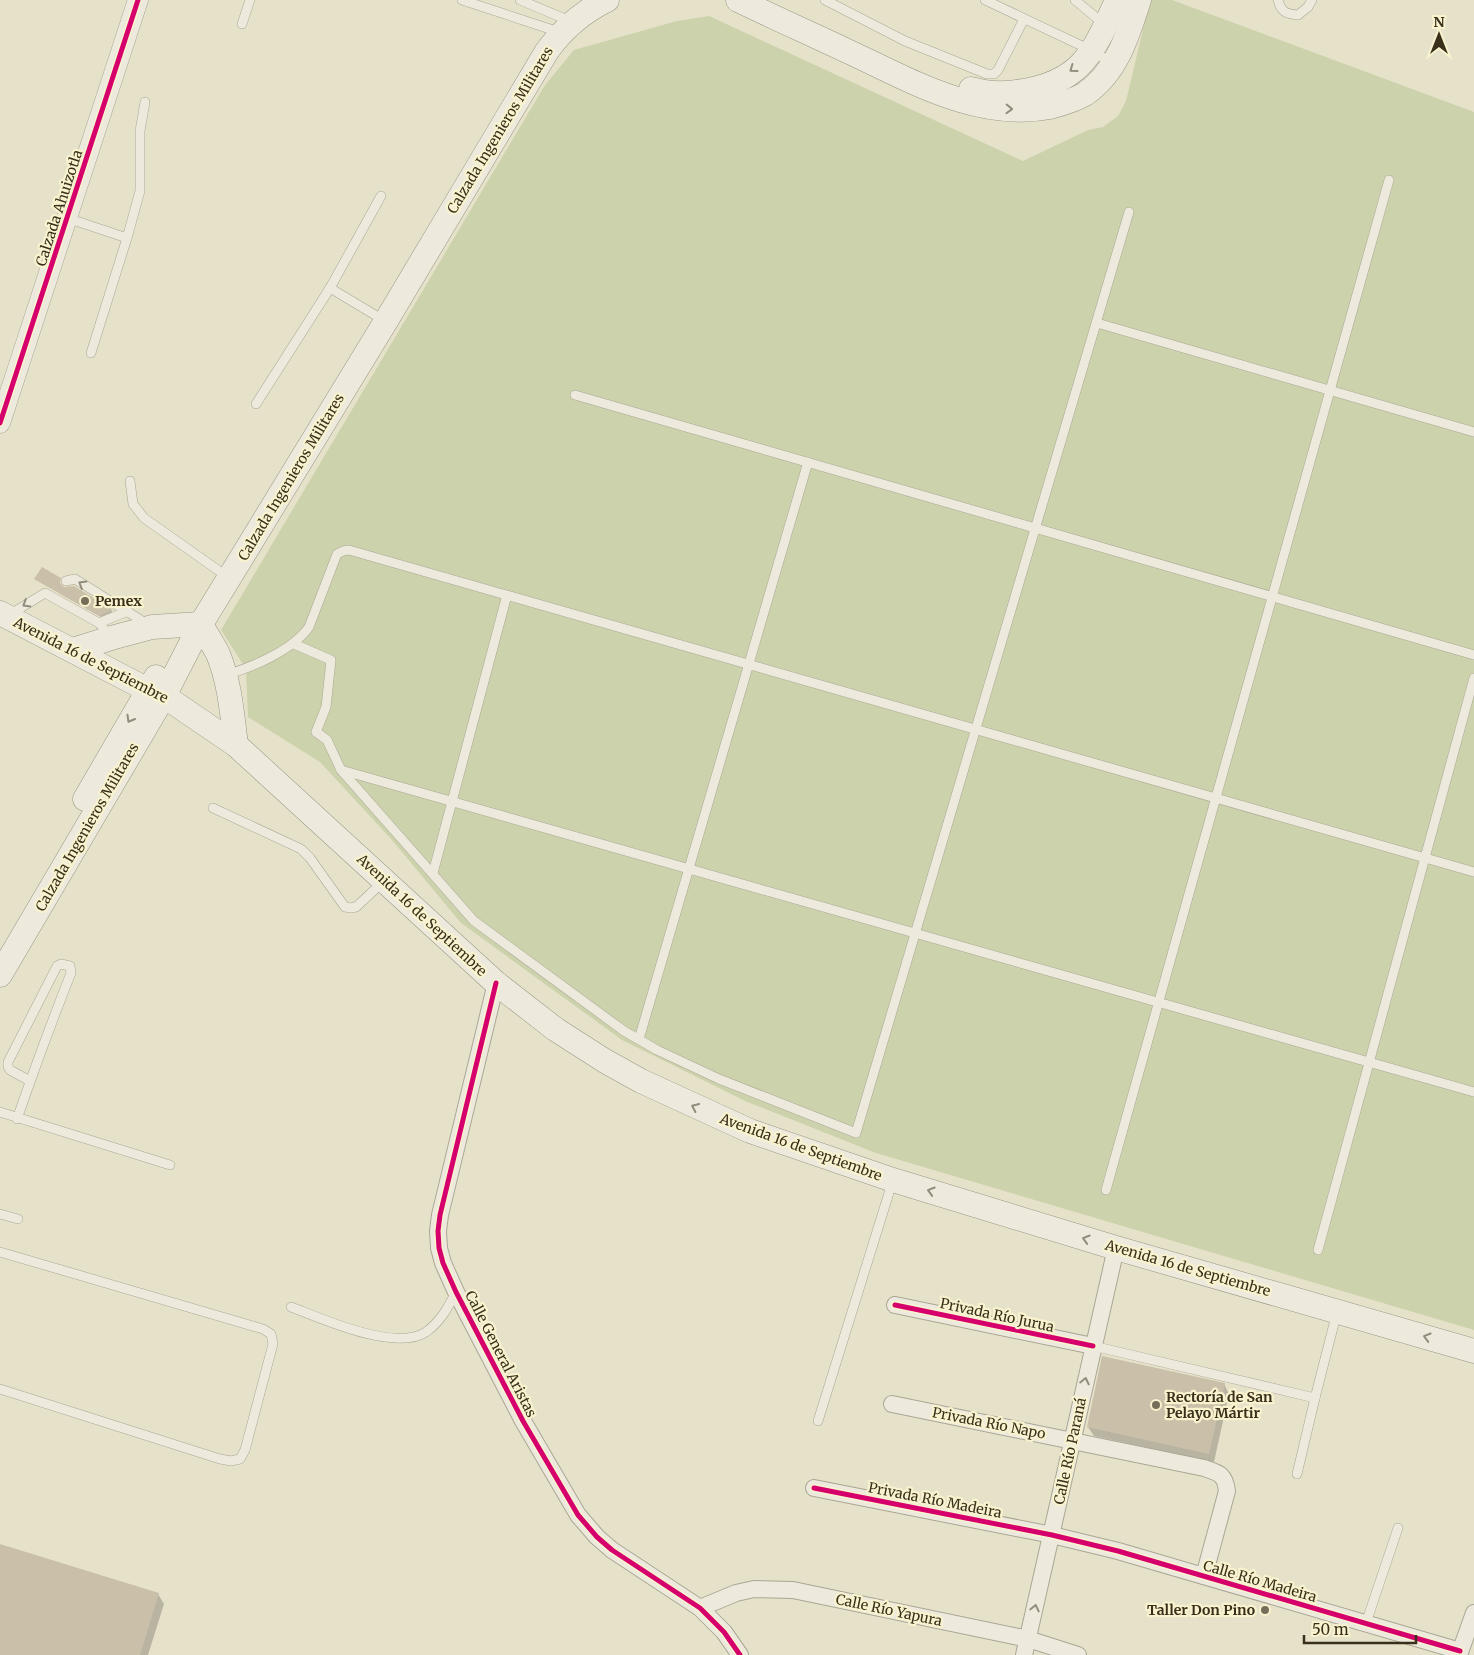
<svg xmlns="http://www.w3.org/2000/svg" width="1474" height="1655" viewBox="0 0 1474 1655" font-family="Merriweather,serif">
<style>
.cemetery{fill:#ccd2ab}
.shadow{fill:#0003}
.building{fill:#cac0aa}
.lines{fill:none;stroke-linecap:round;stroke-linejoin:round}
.service-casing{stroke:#aaa694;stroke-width:10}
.minor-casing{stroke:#aaa694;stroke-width:18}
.tertiary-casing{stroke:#aaa694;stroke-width:21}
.secondary-casing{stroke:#9a9584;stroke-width:25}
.service{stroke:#edeadd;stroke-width:9}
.minor{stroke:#edeadd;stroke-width:16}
.tertiary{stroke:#edeadd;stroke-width:20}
.secondary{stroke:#edeadd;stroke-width:24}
.cycleway-casing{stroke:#f8f3ce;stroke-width:8}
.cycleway{stroke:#d6006c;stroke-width:5}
.oneway{stroke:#938c7c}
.poi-dot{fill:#766e58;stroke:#f8f3ce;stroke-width:2}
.labels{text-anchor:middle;stroke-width:4.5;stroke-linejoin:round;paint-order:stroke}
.street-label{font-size:14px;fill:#392f1b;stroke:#f8f3ce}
.poi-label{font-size:14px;font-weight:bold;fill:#392f1b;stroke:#f8f3ce;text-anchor:start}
</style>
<rect width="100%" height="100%" fill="#e6e2ca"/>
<!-- cemetery -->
<polygon class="cemetery" points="1150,0 1172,0 1474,112 1474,1330 876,1153 745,1101 622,1040 461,923 392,840 320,762 248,717 246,669 221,630 545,85 574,50 677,21 709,16 1023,161 1088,130 1103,127 1118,116 1126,101"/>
<!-- shadow -->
<g class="shadow">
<polygon points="35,579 60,579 60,585 63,588 74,587 113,612 101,617"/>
<polygon points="1224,1384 1229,1394 1214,1462 1094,1436 1088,1427"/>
<polygon points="0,1546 158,1594 164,1604 148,1655 0,1655"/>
</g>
<!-- building -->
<g class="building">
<polygon points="42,567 61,578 60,583 64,587 74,586 113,610 99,616 34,579"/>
<polygon points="1102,1356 1225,1383 1209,1454 1087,1427"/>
<polygon points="0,1544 159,1593 140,1655 0,1655"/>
</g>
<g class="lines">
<defs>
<g id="service">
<polyline points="462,0 559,32"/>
<polyline points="520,0 570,21"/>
<polyline points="825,0 905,41 987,74 994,74 998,70 1024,19"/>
<polyline points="985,0 1080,45 1113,63"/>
<polyline points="1075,0 1105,25"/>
<path d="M1278,0C1281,12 1286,14 1298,15L1308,7L1312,0"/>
<polyline points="242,24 250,0"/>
<polyline points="381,196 330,288 385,321"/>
<polyline points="67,218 127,238 91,353"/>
<polyline points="127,238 140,191 140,131 145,102"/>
<polyline points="1097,323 1474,432"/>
<polyline points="575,395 1474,655"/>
<polyline points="256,404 330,288"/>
<polyline points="130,481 133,504 144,518 229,578"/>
<polyline points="66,581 75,579 147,624"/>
<polyline points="9,615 45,593 99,623 111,638"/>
<polyline points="99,623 128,611"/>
<polyline points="294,644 331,660 326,707 316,732 327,740 341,770 474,921 624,1031 657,1050 719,1079 856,1133 1129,212"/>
<path d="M225,675C251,668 293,650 309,627L337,554L343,551L349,550L1474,872"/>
<polyline points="341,770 1474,1092"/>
<polyline points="213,808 301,849 310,858 345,907 351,908 356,907 384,881"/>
<polyline points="433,873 507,595"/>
<polyline points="639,1039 808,462"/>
<polyline points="0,1112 170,1165"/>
<path d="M17,1119C34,1070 52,1021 71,973L70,966L61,964L57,966L8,1062V1067L10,1070L30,1081"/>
<polyline points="1106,1190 1389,180"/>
<polyline points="0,1214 18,1219"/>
<polyline points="1318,1250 1474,678"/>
<polyline points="0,1252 263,1329 271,1334 273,1344 245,1450 240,1459 231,1461 220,1459 0,1389"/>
<path d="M291,1307C323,1319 395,1352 426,1332C440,1322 448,1308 456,1292"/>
<polyline points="1093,1346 1315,1398"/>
<polyline points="818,1421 893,1180"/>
<polyline points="1297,1474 1315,1398 1337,1312"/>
<polyline points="1366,1623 1398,1528"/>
</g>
<g id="minor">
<polyline points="496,983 440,1215 438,1231 439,1248 443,1263 456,1292 523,1421 578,1515 597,1537 612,1550 700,1608 724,1632 740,1655"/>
<polyline points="895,1305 1093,1346"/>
<path d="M892,1404L1204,1468C1219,1473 1225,1474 1227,1491L1204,1576"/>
<polyline points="814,1488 1052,1535 1118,1551 1460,1651"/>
<polyline points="700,1608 736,1593 754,1589 793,1590 1028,1639 1078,1655"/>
<polyline points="1024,1655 1116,1248"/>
<polyline points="1459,1655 1474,1613"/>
</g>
<polyline id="tertiary" points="0,423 138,0"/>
<g id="secondary">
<path d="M738,0C773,17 809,33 845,50C908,79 977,121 1050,107C1061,104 1075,100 1085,94C1117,72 1128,35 1139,0"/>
<path d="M971,89C1004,99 1053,90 1078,67C1096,50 1107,22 1117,0"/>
<polyline points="0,613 148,690 164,696 236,745 496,983 555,1029 605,1061 641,1081 750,1131 893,1180 1116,1248 1474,1351"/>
<path d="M73,650L111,638L152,627L201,624C206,634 213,644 218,654C230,683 232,714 236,745"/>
<polyline points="85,799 156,677"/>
<path d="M0,975L164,696L201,624L386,321L547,51C563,29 582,12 607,0"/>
</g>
</defs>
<!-- service casing -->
<use href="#service" class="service-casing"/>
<!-- minor casing -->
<use href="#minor" class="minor-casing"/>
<!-- tertiary casing -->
<use href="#tertiary" class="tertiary-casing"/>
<!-- secondary casing -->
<use href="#secondary" class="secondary-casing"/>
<!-- service -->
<use href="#service" class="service"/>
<!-- minor -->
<use href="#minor" class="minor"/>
<!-- tertiary -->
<use href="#tertiary" class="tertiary"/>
<!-- secondary -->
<use href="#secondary" class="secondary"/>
<defs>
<g id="cycleway">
<polyline points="0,423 138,0"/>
<polyline points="496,983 440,1215 438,1231 439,1248 443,1263 456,1292 523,1421 578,1515 597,1537 612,1550 700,1608 724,1632 740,1655"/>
<polyline points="895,1305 1093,1346"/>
<polyline points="814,1488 1052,1535 1118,1551 1460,1651"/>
</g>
</defs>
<!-- cycleway casing -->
<use href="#cycleway" class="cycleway-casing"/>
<!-- cycleway -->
<use href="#cycleway" class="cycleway"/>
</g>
<!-- one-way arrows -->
<defs><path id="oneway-chevron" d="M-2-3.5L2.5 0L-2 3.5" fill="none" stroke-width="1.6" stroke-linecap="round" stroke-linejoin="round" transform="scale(1.25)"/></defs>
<g class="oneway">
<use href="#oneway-chevron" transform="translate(1073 69) rotate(144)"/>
<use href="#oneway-chevron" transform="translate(1009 109) rotate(2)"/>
<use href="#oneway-chevron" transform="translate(82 584) rotate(-149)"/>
<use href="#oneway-chevron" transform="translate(26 604) rotate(149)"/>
<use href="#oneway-chevron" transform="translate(130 719) rotate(120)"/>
<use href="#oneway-chevron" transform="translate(695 1107) rotate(-155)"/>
<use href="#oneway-chevron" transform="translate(931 1191) rotate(-163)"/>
<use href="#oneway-chevron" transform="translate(1086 1239) rotate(-163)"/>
<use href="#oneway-chevron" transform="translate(1427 1337) rotate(-164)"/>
<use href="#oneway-chevron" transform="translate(1085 1381) rotate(-77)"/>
<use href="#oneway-chevron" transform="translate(1035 1608) rotate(-77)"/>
</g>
<!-- markers -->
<g class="poi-dot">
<circle cx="85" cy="601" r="5"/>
<circle cx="1156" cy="1405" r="5"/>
<circle cx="1265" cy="1610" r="5"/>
</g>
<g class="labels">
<!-- street labels -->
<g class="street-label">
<text transform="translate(500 130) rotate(-59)" y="5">Calzada Ingenieros Militares</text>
<text transform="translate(59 208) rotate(-72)" y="5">Calzada Ahuizotla</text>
<text transform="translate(291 477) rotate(-59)" y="5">Calzada Ingenieros Militares</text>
<text transform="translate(91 660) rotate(27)" y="5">Avenida 16 de Septiembre</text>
<text transform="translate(87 827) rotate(-60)" y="5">Calzada Ingenieros Militares</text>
<text transform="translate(422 915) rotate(43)" y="5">Avenida 16 de Septiembre</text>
<text transform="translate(801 1147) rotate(20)" y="5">Avenida 16 de Septiembre</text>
<text transform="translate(1188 1268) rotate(16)" y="5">Avenida 16 de Septiembre</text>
<text transform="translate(997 1315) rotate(12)" y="5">Privada Río Jurua</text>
<text transform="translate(501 1354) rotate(63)" y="5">Calle General Aristas</text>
<text transform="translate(989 1423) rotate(11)" y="5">Privada Río Napo</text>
<text transform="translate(1070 1451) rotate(-78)" y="5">Calle Río Paraná</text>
<text transform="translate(935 1500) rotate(11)" y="5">Privada Río Madeira</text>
<text transform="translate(1260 1581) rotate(16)" y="5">Calle Río Madeira</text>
<text transform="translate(889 1610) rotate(12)" y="5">Calle Río Yapura</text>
</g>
<!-- poi labels -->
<g class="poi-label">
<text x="95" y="606">Pemex</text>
<text x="1166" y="1402">Rectoría de San<tspan x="1166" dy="16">Pelayo Mártir</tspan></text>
<text x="1255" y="1615" text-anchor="end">Taller Don Pino</text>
</g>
</g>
<!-- north arrow -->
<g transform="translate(1439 35)" stroke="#f8f3ce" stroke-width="4" paint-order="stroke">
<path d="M0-4L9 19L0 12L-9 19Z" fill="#392f1b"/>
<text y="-8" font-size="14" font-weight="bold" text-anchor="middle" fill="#392f1b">N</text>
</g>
<!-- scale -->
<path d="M1304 1635v8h112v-8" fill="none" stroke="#392f1b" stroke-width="2.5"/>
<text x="1312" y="1635" font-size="15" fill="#392f1b" stroke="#f8f3ce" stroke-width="4" paint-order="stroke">50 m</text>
</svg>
